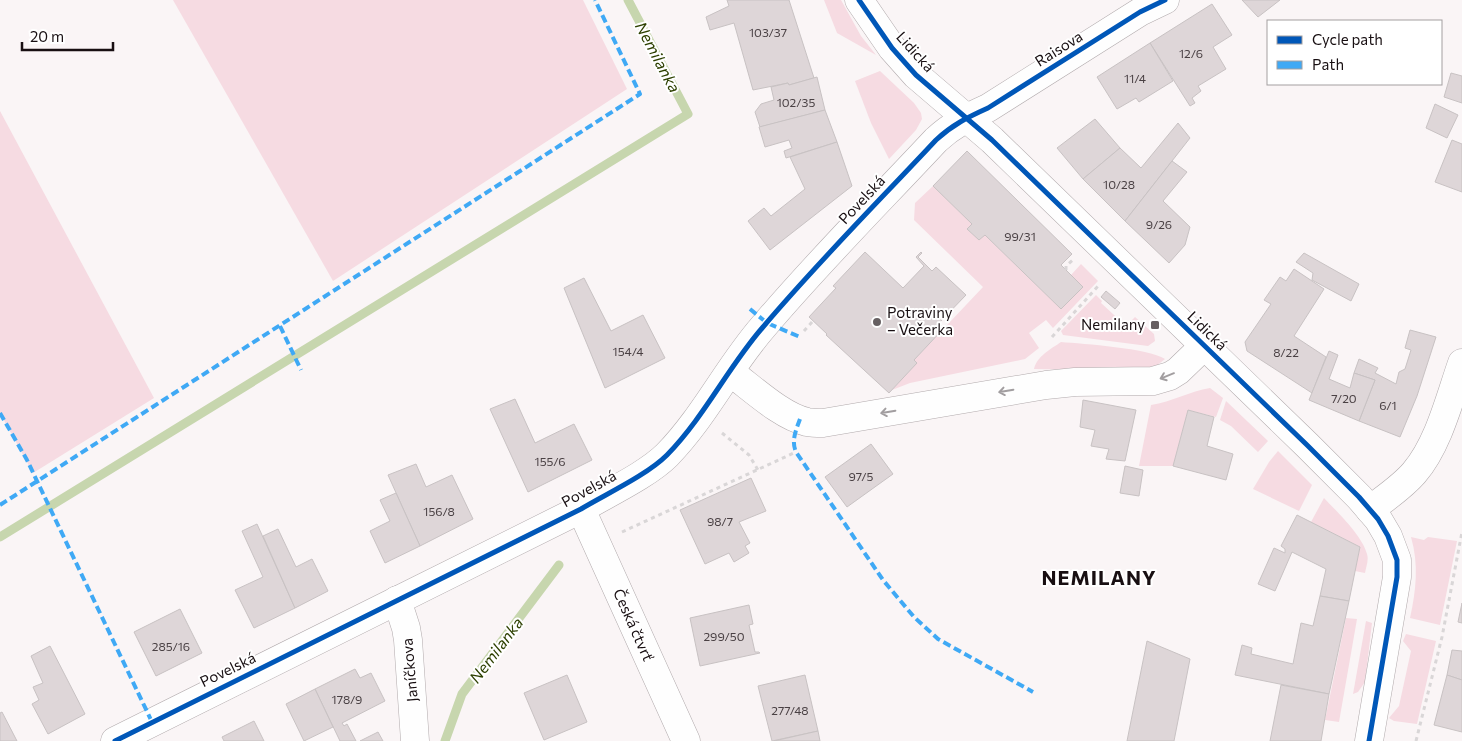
<svg xmlns="http://www.w3.org/2000/svg" width="1462" height="741" viewBox="0 0 1462 741" font-family="Commissioner,sans-serif">
<style>
.green{fill:#f6dbe2}
.lines{fill:none;stroke-linecap:round;stroke-linejoin:round}
.stream{stroke:#c7d6ae;stroke-width:9}
.building{fill:#ded6d8;stroke:#c8c2c3}
.minor-casing{stroke:#b1aaac;stroke-width:29}
.path{stroke:#d9d6d7;stroke-width:3;stroke-dasharray:4 4;stroke-linecap:butt}
.minor{stroke:#fefefe;stroke-width:28}
.quiet{stroke:#3fa9f5;stroke-width:4;stroke-dasharray:8 4;stroke-linecap:butt}
.cycleway-casing{stroke:#fff;stroke-width:8}
.cycleway{stroke:#0057b8;stroke-width:5}
.oneway{stroke:#a29ea0}
.poi-dot{fill:#676062;stroke:#fff;stroke-width:2}
.labels{text-anchor:middle;stroke-width:4;stroke-linejoin:round;paint-order:stroke}
.number-label{font-size:12px;fill:#4a4144}
.street-label{font-size:15px;fill:#180f12;stroke:#fff}
.poi-label{font-size:15px;fill:#180f12;stroke:#fff;text-anchor:start}
.water-label{font-size:16px;font-style:italic;fill:#2d4000;stroke:#fff}
.district-label{font-size:20px;font-weight:bold;letter-spacing:1px;fill:#180f12;stroke:#fff}
</style>
<rect width="100%" height="100%" fill="#faf5f6"/>
<!-- green -->
<g class="green">
<polygon points="173,0 583,0 627,89 333,281"/>
<polygon points="824,0 841,0 861,36 876,55 837,33"/>
<polygon points="880,71 914,103 921,113 922,119 916,130 889,159 871,123 855,81"/>
<polygon points="0,111 154,398 33,473 0,413"/>
<polygon points="933,186 972,224 967,229 979,240 985,235 1061,309 1083,287 1071,275 1081,264 1098,281 1053,328 1046,320 1029,333 1039,348 1025,359 910,383 892,390 917,363 914,360 983,287 914,220 915,203"/>
<polygon points="1096,295 1102,301 1101,303 1126,326 1135,317 1154,334 1155,341 1148,346 1063,335 1061,331"/>
<path d="M1061,342C1084,344 1148,348 1165,359L1150,371L1034,369C1037,356 1051,349 1061,342Z"/>
<path d="M1210,388L1223,398L1216,417L1188,410L1173,466H1139L1151,405C1172,402 1190,391 1210,388Z"/>
<polygon points="1226,401 1268,441 1258,452 1231,426 1220,420"/>
<polygon points="1278,451 1312,485 1299,511 1253,489 1269,462"/>
<path d="M1324,498C1337,512 1362,535 1367,554C1369,560 1366,567 1365,573L1355,571L1360,547L1311,522Z"/>
<path d="M1411,537L1424,540L1428,537L1457,541L1440,625L1410,618C1416,590 1419,565 1411,537Z"/>
<polygon points="1346,618 1357,619 1339,722 1325,720"/>
<polygon points="1366,621 1372,623 1365,682 1358,692 1353,694"/>
<polygon points="1406,634 1436,641 1417,724 1394,721 1389,718 1399,706 1411,651 1403,641"/>
</g>
<g class="lines">
<!-- stream -->
<g class="stream">
<polyline points="0,537 688,114 628,0"/>
<polyline points="445,741 462,694 559,565"/>
</g>
</g>
<!-- building -->
<g class="building">
<polygon points="727,0 789,0 814,78 789,85 788,83 753,90 734,23 710,30 706,17 729,6"/>
<polygon points="1242,0 1280,0 1258,17"/>
<polygon points="1212,4 1232,35 1213,47 1226,69 1198,86 1201,91 1192,98 1195,103 1190,106 1150,43"/>
<polygon points="1150,43 1173,81 1139,102 1136,98 1117,109 1097,77"/>
<polygon points="1451,73 1462,76 1462,103 1444,97"/>
<polygon points="817,77 825,110 760,127 755,112 761,104 774,100 771,87 788,83 789,85"/>
<polygon points="1435,104 1458,115 1447,138 1426,128"/>
<polygon points="825,110 837,142 786,158 784,151 792,148 789,140 765,147 759,127"/>
<polygon points="1095,119 1120,148 1083,179 1057,148"/>
<polygon points="1178,123 1190,138 1125,221 1083,179 1120,148 1141,168"/>
<polygon points="1452,140 1462,144 1462,192 1435,182"/>
<polygon points="837,142 852,186 770,250 748,221 764,208 771,216 805,189 790,157"/>
<polygon points="967,151 1072,254 1061,265 1083,287 1061,309 985,235 979,240 967,229 972,224 933,186"/>
<polygon points="1172,161 1187,172 1163,201 1190,227 1185,245 1169,263 1125,221"/>
<polygon points="865,252 903,288 924,266 916,257 921,252 922,253 918,257 932,271 936,267 966,295 939,323 944,328 914,360 917,363 889,393 826,335 827,334 809,317 836,288 833,286"/>
<polygon points="1304,253 1359,284 1351,301 1312,280 1313,273 1296,262"/>
<polygon points="1294,269 1324,289 1294,336 1326,357 1312,393 1247,351 1245,342 1271,304 1264,300 1280,277 1286,281"/>
<polygon points="584,278 611,331 643,315 665,358 605,388 564,288"/>
<polygon points="1106,291 1120,303 1115,309 1101,297"/>
<polygon points="1410,330 1436,337 1417,396 1400,437 1359,421 1375,380 1354,373 1359,359 1378,368 1375,373 1396,384 1399,372 1405,369 1411,350 1405,348"/>
<polygon points="1329,351 1338,355 1329,379 1350,388 1354,373 1375,380 1359,421 1309,400"/>
<polygon points="515,399 535,443 574,424 592,460 528,492 490,409"/>
<polygon points="1083,400 1136,410 1125,461 1106,459 1109,449 1091,446 1095,430 1080,427"/>
<polygon points="1188,410 1214,417 1207,446 1233,454 1226,480 1173,466"/>
<polygon points="871,444 893,474 847,507 825,477"/>
<polygon points="416,464 426,487 452,475 473,519 420,546 388,475"/>
<polygon points="1125,466 1143,470 1139,496 1120,493"/>
<polygon points="751,478 766,511 739,522 750,543 745,546 749,553 734,562 729,553 705,564 680,510"/>
<polygon points="396,493 420,546 385,563 370,531 390,521 380,500"/>
<polygon points="1297,515 1360,547 1349,601 1320,596 1326,569 1292,552 1275,591 1258,584 1274,548 1285,553 1285,549 1281,546"/>
<polygon points="257,524 295,608 254,628 235,590 263,577 242,531"/>
<polygon points="278,529 296,567 312,559 328,591 295,608 263,536"/>
<polygon points="1320,596 1349,601 1329,694 1235,675 1242,645 1252,648 1251,654 1293,664 1301,623 1313,626"/>
<polygon points="1462,603 1462,623 1458,622"/>
<polygon points="749,605 753,624 749,625 755,652 759,652 760,653 700,666 690,618"/>
<polygon points="180,609 202,653 156,676 134,632"/>
<polygon points="1147,641 1190,659 1174,741 1127,741"/>
<polygon points="50,646 85,714 48,734 32,704 39,700 33,687 43,683 31,656"/>
<polygon points="1452,650 1462,651 1462,680 1447,675"/>
<polygon points="355,669 360,678 371,673 385,701 342,723 344,726 347,724 356,741 340,741 315,689"/>
<polygon points="567,675 587,722 544,740 524,693"/>
<polygon points="805,675 818,731 772,741 758,686"/>
<polygon points="1447,675 1462,680 1462,732 1434,725"/>
<polygon points="1281,685 1329,694 1321,741 1270,741"/>
<polygon points="315,689 333,727 304,741 286,704"/>
<polygon points="2,712 17,741 0,741 0,713"/>
<polygon points="254,721 264,741 224,741 222,737"/>
<polygon points="818,731 820,741 774,741"/>
<polygon points="378,732 383,741 360,741"/>
</g>
<g class="lines">
<defs>
<g id="minor">
<polyline points="859,0 892,48 916,75 992,140 1307,445 1359,497 1378,519 1388,536 1397,560 1397,577 1369,741"/>
<path d="M730,372C752,388 781,416 807,422C812,423 817,423 823,423L1046,385L1075,382L1153,381L1170,376L1178,371L1204,346"/>
<polyline points="581,509 686,741"/>
<path d="M1370,510C1385,498 1402,487 1414,473C1439,444 1450,397 1462,363"/>
<polyline points="397,600 406,628 408,640 415,741"/>
<path d="M115,741L581,509C606,494 647,475 667,455C705,416 728,367 763,327C818,262 878,202 936,140C952,125 968,117 988,108L1140,12L1165,0"/>
</g>
</defs>
<!-- minor casing -->
<use href="#minor" class="minor-casing"/>
<!-- path -->
<g class="path">
<polyline points="1066,270 1066,266 1074,259"/>
<polyline points="804,331 813,321"/>
<polyline points="1052,337 1100,284"/>
<polyline points="722,433 749,455 758,470"/>
<polyline points="622,532 796,452"/>
<polyline points="1416,741 1442,637 1462,532"/>
</g>
<!-- minor -->
<use href="#minor" class="minor"/>
<!-- quiet -->
<g class="quiet">
<polyline points="750,309 767,323 800,337"/>
<polyline points="280,326 301,370"/>
<polyline points="0,413 27,460 152,722"/>
<path d="M800,419C796,430 791,441 796,452L883,580L914,617L938,639L1033,692"/>
<polyline points="0,505 640,94 595,0"/>
</g>
<defs>
<g id="cycleway">
<polyline points="859,0 892,48 916,75 992,140 1307,445 1359,497 1378,519 1388,536 1397,560 1397,577 1369,741"/>
<path d="M115,741L581,509C606,494 647,475 667,455C705,416 728,367 763,327C818,262 878,202 936,140C952,125 968,117 988,108L1140,12L1165,0"/>
</g>
</defs>
<!-- cycleway casing -->
<use href="#cycleway" class="cycleway-casing"/>
<!-- cycleway -->
<use href="#cycleway" class="cycleway"/>
</g>
<!-- one-way arrows -->
<defs><path id="oneway-shaft" d="M-6 0H5M1.5-3L5.5 0L1.5 3" fill="none" stroke-width="1.6" stroke-linecap="round" stroke-linejoin="round" transform="scale(1.25)"/></defs>
<g class="oneway">
<use href="#oneway-shaft" transform="translate(1167 376) rotate(158)"/>
<use href="#oneway-shaft" transform="translate(1006 391) rotate(170)"/>
<use href="#oneway-shaft" transform="translate(888 412) rotate(170)"/>
</g>
<!-- markers -->
<g class="poi-dot">
<circle cx="877" cy="322" r="5"/>
<rect x="1150" y="320" width="10" height="10" rx="2.5"/>
</g>
<g class="labels">
<!-- number labels -->
<g class="number-label">
<text x="768" y="37">103/37</text>
<text x="1191" y="58">12/6</text>
<text x="1135" y="83">11/4</text>
<text x="796" y="107">102/35</text>
<text x="1119" y="189">10/28</text>
<text x="1159" y="229">9/26</text>
<text x="1020" y="241">99/31</text>
<text x="628" y="356">154/4</text>
<text x="1286" y="357">8/22</text>
<text x="1344" y="403">7/20</text>
<text x="1388" y="410">6/1</text>
<text x="550" y="466">155/6</text>
<text x="861" y="481">97/5</text>
<text x="439" y="516">156/8</text>
<text x="720" y="526">98/7</text>
<text x="724" y="641">299/50</text>
<text x="171" y="651">285/16</text>
<text x="347" y="704">178/9</text>
<text x="790" y="715">277/48</text>
</g>
<!-- street labels -->
<g class="street-label">
<text transform="translate(1059 49) rotate(-32)" y="5">Raisova</text>
<text transform="translate(915 52) rotate(48)" y="5">Lidická</text>
<text transform="translate(862 200) rotate(-47)" y="5">Povelská</text>
<text transform="translate(1207 331) rotate(44)" y="5">Lidická</text>
<text transform="translate(589 489) rotate(-29)" y="5">Povelská</text>
<text transform="translate(633 625) rotate(66)" y="5">Česká čtvrť</text>
<text transform="translate(228 670) rotate(-26)" y="5">Povelská</text>
<text transform="translate(410 670) rotate(-95)" y="5">Janíčkova</text>
</g>
<!-- poi labels -->
<g class="poi-label">
<text x="887" y="318">Potraviny<tspan x="887" dy="17">– Večerka</tspan></text>
<text x="1145" y="330" text-anchor="end">Nemilany</text>
</g>
<!-- water labels -->
<g class="water-label">
<text transform="translate(658 57) rotate(62)" y="6">Nemilanka</text>
<text transform="translate(496 650) rotate(-53)" y="6">Nemilanka</text>
</g>
<!-- district labels -->
<g class="district-label">
<text x="1099" y="585">NEMILANY</text>
</g>
</g>
<!-- legend -->
<rect x="1267" y="20" width="175" height="65" fill="#ffffff" stroke="#a39fa0"/>
<rect x="1277" y="36" width="25" height="8" fill="#0057b8" stroke="#a39fa0"/>
<text x="1312" y="45" font-size="15" fill="#180f12">Cycle path</text>
<rect x="1277" y="61" width="25" height="8" fill="#3fa9f5" stroke="#a39fa0"/>
<text x="1312" y="70" font-size="15" fill="#180f12">Path</text>
<!-- scale -->
<path d="M22 42v8h91v-8" fill="none" stroke="#180f12" stroke-width="2.5"/>
<text x="30" y="42" font-size="15" fill="#180f12" stroke="#ffffff" stroke-width="4" paint-order="stroke">20 m</text>
</svg>
